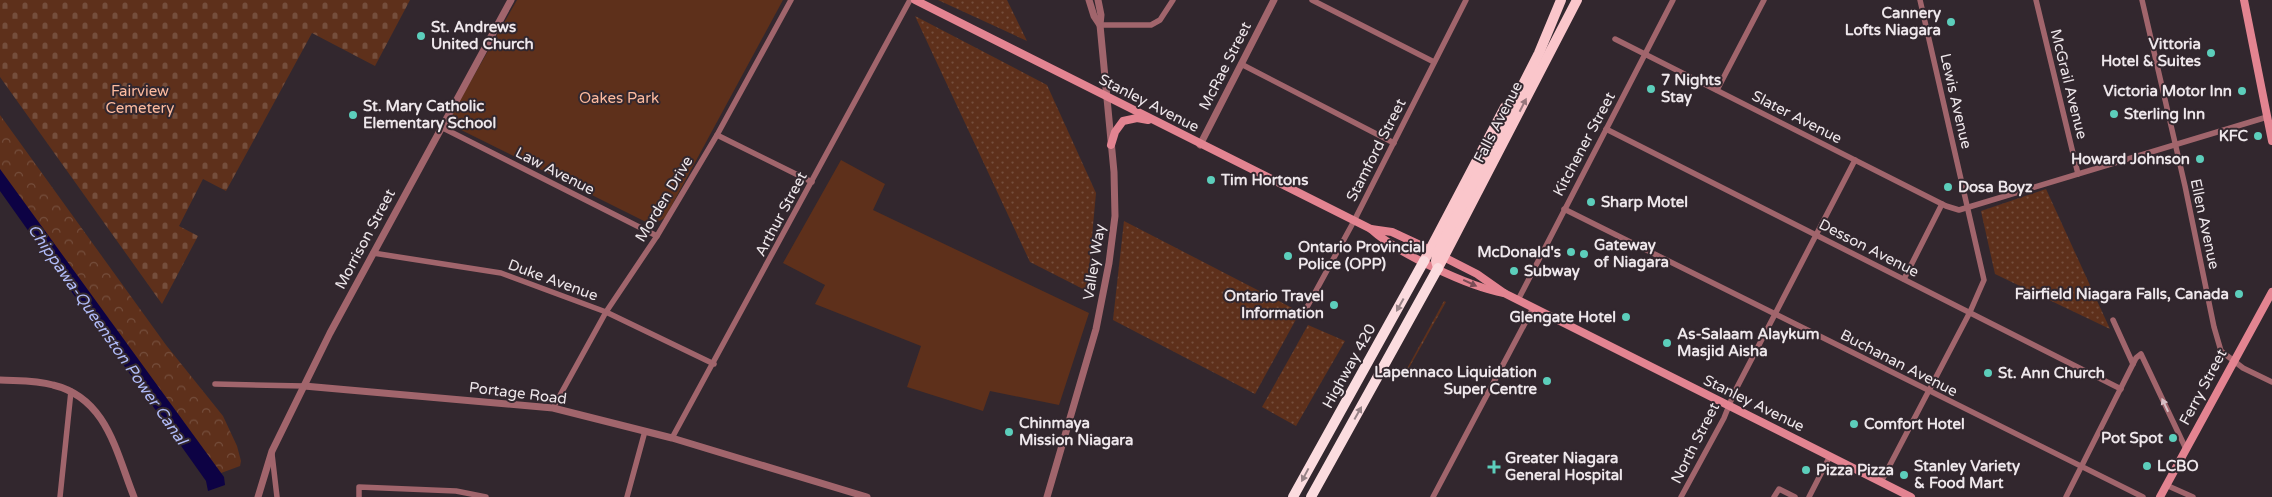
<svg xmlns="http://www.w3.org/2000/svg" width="2272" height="497" viewBox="0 0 2272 497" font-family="'Varela Round',sans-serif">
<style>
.grass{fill:url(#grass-dots)}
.forest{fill:url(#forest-crowns)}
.cemetery{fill:url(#cemetery-stones)}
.park{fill:#5e301b}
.water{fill:#0d0244}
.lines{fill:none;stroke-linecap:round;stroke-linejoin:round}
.minor{stroke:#a1656c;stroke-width:5.5}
.tertiary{stroke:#a1656c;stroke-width:7}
.secondary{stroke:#e38491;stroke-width:8}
.trunk{stroke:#fac6cb;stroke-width:10}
.motorway{stroke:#fbdcdf;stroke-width:10}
.oneway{fill:#96767c}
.oneway2{fill:#794c56}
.oneway3{fill:#968286}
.oneway4{fill:#d7c0c5}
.poi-dot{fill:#5ccebb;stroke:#32272e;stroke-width:2}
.labels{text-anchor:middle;stroke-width:4;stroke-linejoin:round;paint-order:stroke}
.poi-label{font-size:15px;font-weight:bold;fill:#eee7eb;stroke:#32272e;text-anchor:start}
.street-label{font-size:15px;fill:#eee7eb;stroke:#32272e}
.park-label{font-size:15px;fill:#fdbb9f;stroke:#32272e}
.water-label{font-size:16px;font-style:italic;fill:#b0bbf7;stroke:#32272e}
</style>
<defs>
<pattern id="grass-dots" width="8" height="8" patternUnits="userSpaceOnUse" patternTransform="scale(1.25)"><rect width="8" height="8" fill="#5e301b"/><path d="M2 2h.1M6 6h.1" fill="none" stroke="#754e3c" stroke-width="1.8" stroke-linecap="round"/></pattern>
<pattern id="forest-crowns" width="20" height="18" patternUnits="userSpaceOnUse" patternTransform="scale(1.25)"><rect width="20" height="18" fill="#5e301b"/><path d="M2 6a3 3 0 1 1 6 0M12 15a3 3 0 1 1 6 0" fill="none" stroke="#754e3c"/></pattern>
<pattern id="cemetery-stones" width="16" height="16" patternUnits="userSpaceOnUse" patternTransform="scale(1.25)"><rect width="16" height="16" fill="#5e301b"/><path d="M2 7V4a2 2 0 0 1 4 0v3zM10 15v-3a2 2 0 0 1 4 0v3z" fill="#754e3c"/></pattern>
</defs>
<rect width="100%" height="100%" fill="#32272e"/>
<!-- grass -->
<g class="grass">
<polygon points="938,0 1007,0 1027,41"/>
<polygon points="915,16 1047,85 1096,193 1087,291 1030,262"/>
<polygon points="2046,189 2110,329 1995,274 1981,211"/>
<polygon points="1124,221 1300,312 1255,394 1113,320"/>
<polygon points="1444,301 1446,302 1405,375 1404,374"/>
<polygon points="1308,325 1345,341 1296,426 1262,407"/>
</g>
<!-- forest -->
<polygon class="forest" points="0,115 166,345 223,416 237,446 241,461 240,466 213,476 0,173"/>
<!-- cemetery -->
<polygon class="cemetery" points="0,0 410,0 375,66 312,33 226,191 203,179 179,226 198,236 162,304 0,77"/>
<!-- park -->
<g class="park">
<polygon points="517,0 783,0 665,218 652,225 447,123"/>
<polygon points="841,160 885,184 873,210 1089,313 1059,405 990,391 983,411 907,387 921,346 815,304 825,285 783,263"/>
</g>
<!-- water -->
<polygon class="water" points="0,169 224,477 225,485 208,491 206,481 0,191"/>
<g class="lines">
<!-- minor -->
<g class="minor">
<polyline points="1312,0 1434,62"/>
<polyline points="2036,0 2078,174"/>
<polyline points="2142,0 2185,186 2214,327 2221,351 2243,368 2272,382"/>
<polyline points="1100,25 1151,25 1160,20 1173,0"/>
<polyline points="1615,39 1946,206 1959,210 2267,117"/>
<polyline points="1241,64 1394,143"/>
<polyline points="1717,90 1764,0"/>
<polyline points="441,127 657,236"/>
<polyline points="1606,129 2121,389"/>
<polyline points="717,135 812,182"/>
<polyline points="1564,209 2143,497"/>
<polyline points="373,253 501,273 606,312 714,364"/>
<polyline points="1904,279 1942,204"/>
<polyline points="1518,300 1673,0"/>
<polyline points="1306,309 1354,221 1466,0"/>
<polyline points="2113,320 2133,364"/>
<polyline points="215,384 304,386"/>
<polyline points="553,408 606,312 657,236 717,135 791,0"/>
<polyline points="672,438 910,0"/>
<polyline points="272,454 277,497"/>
<polyline points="1881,482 1970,312 1984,280 1920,0"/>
<polyline points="2166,485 2193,497"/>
<polyline points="60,497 71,391"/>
<polyline points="359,497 359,487 456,491 486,497"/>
<polyline points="627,497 645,431"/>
<polyline points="1433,497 1533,308"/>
<polyline points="1681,497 1724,418 1734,393 1855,160"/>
<polyline points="1774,497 1779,489 1795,497"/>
<polyline points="1809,497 1830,456"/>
<polyline points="2066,497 2136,358 2141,354 2186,449"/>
</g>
<!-- tertiary -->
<g class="tertiary">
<polyline points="1089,0 1094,16 1100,25"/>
<polyline points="1200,145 1274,0"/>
<path d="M0,380C18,381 36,380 53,385C107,398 116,452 134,497"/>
<polyline points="304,386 553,408 672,438 867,497"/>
<polyline points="258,497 272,451 330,333 511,0"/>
<polyline points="1047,497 1096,329 1109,263 1115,216 1114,172 1100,25 1101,15 1098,0"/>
</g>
<!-- secondary -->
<g class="secondary">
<path d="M915,0L1371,229C1397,253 1469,287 1504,293"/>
<polyline points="2244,0 2272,141"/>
<polyline points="1111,145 1115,132 1123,121 1137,118 1148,120"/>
<polyline points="1371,229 1392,232 1420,245 1477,274 1504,293 1911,497"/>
<polyline points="2160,497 2272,292"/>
</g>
<!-- trunk -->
<g class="trunk">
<polyline points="1424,261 1505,107"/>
<polyline points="1438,268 1577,0"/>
<polyline points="1438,268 1436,261 1437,254 1539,53 1561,0"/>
</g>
<!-- motorway -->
<g class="motorway">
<polyline points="1293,497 1424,261"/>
<polyline points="1311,497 1438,268"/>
</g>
</g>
<!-- one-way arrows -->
<defs><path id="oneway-solid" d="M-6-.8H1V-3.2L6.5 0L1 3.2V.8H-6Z" transform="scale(1.25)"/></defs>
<use class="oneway" href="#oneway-solid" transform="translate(1523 105) rotate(-63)"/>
<use class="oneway2" href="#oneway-solid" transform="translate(1470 283) rotate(25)"/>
<g class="oneway3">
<use href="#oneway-solid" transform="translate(1400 305) rotate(119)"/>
<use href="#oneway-solid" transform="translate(1358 413) rotate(-61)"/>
<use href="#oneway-solid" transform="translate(1305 475) rotate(118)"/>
</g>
<use class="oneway4" href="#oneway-solid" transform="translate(2165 405) rotate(-115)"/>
<!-- markers -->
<g class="poi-dot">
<circle cx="1951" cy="22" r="5"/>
<circle cx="421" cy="36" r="5"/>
<circle cx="2211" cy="53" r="5"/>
<circle cx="1651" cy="89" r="5"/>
<circle cx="2242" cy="91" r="5"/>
<circle cx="2114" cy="114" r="5"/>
<circle cx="353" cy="115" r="5"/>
<circle cx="2258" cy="136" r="5"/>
<circle cx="2200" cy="159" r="5"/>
<circle cx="1211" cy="180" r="5"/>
<circle cx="1948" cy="187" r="5"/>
<circle cx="1591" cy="202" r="5"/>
<circle cx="1571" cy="252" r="5"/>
<circle cx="1584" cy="254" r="5"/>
<circle cx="1288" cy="256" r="5"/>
<circle cx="1514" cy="271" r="5"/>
<circle cx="2239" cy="294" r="5"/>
<circle cx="1334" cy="305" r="5"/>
<circle cx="1626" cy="317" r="5"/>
<circle cx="1667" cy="343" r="5"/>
<circle cx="1988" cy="373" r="5"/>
<circle cx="1547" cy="381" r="5"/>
<circle cx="1854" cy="424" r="5"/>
<circle cx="1009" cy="432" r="5"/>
<circle cx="2173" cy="438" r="5"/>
<circle cx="2147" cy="466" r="5"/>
<path d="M1491.5 459.5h5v5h5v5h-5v5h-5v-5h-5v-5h5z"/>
<circle cx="1806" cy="470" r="5"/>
<circle cx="1904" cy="475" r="5"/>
</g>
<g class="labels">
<!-- poi labels -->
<g class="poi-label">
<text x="1941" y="18" text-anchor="end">Cannery<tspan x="1941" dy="17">Lofts Niagara</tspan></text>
<text x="431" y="32">St. Andrews<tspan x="431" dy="17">United Church</tspan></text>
<text x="2201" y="49" text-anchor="end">Vittoria<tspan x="2201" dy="17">Hotel &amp; Suites</tspan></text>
<text x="1661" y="85">7 Nights<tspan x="1661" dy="17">Stay</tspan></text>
<text x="2232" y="96" text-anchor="end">Victoria Motor Inn</text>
<text x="363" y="111">St. Mary Catholic<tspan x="363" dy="17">Elementary School</tspan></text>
<text x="2124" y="119">Sterling Inn</text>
<text x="2248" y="141" text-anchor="end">KFC</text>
<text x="2190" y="164" text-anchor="end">Howard Johnson</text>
<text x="1221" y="185">Tim Hortons</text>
<text x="1958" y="192">Dosa Boyz</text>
<text x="1601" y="207">Sharp Motel</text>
<text x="1594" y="250">Gateway<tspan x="1594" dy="17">of Niagara</tspan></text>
<text x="1298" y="252">Ontario Provincial<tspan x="1298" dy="17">Police (OPP)</tspan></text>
<text x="1561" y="257" text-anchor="end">McDonald's</text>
<text x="1524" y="276">Subway</text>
<text x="2229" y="299" text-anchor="end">Fairfield Niagara Falls, Canada</text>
<text x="1324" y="301" text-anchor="end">Ontario Travel<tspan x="1324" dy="17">Information</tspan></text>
<text x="1616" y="322" text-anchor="end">Glengate Hotel</text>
<text x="1677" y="339">As-Salaam Alaykum<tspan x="1677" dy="17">Masjid Aisha</tspan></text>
<text x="1537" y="377" text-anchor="end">Lapennaco Liquidation<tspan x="1537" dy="17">Super Centre</tspan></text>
<text x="1998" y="378">St. Ann Church</text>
<text x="1019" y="428">Chinmaya<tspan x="1019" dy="17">Mission Niagara</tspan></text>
<text x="1864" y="429">Comfort Hotel</text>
<text x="2163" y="443" text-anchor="end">Pot Spot</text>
<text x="1505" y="463">Greater Niagara<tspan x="1505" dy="17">General Hospital</tspan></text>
<text x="1914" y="471">Stanley Variety<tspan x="1914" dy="17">&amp; Food Mart</tspan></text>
<text x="2157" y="471">LCBO</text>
<text x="1816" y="475">Pizza Pizza</text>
</g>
<!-- street labels -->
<g class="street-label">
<text transform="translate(1225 66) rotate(-63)" y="5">McRae Street</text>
<text transform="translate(2069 84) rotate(76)" y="5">McGrail Avenue</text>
<text transform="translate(1956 101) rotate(77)" y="5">Lewis Avenue</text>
<text transform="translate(1149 103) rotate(27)" y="5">Stanley Avenue</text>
<text transform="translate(1797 117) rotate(27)" y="5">Slater Avenue</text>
<text transform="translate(1498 122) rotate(-63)" y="5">Falls Avenue</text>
<text transform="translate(1584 144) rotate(-62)" y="5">Kitchener Street</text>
<text transform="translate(1376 150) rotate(-63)" y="5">Stamford Street</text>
<text transform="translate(555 171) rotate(27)" y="5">Law Avenue</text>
<text transform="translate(664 199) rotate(-59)" y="5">Morden Drive</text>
<text transform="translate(781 214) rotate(-62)" y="5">Arthur Street</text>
<text transform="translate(2205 224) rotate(78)" y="5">Ellen Avenue</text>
<text transform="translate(365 239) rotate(-62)" y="5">Morrison Street</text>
<text transform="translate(1869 248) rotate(27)" y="5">Desson Avenue</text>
<text transform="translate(1094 262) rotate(-81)" y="5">Valley Way</text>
<text transform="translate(553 280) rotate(20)" y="5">Duke Avenue</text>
<text transform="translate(1899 363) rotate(27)" y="5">Buchanan Avenue</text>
<text transform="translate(1349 366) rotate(-61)" y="5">Highway 420</text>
<text transform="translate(2203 387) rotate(-62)" y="5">Ferry Street</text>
<text transform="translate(518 393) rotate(7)" y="5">Portage Road</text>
<text transform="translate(1754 403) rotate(26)" y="5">Stanley Avenue</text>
<text transform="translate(1695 443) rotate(-63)" y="5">North Street</text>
</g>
<!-- park labels -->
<g class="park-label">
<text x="140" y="96">Fairview<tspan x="140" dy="17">Cemetery</tspan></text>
<text x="619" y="103">Oakes Park</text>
</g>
<!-- water labels -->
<g class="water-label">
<text transform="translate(108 334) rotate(55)" y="6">Chippawa-Queenston Power Canal</text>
</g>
</g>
</svg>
